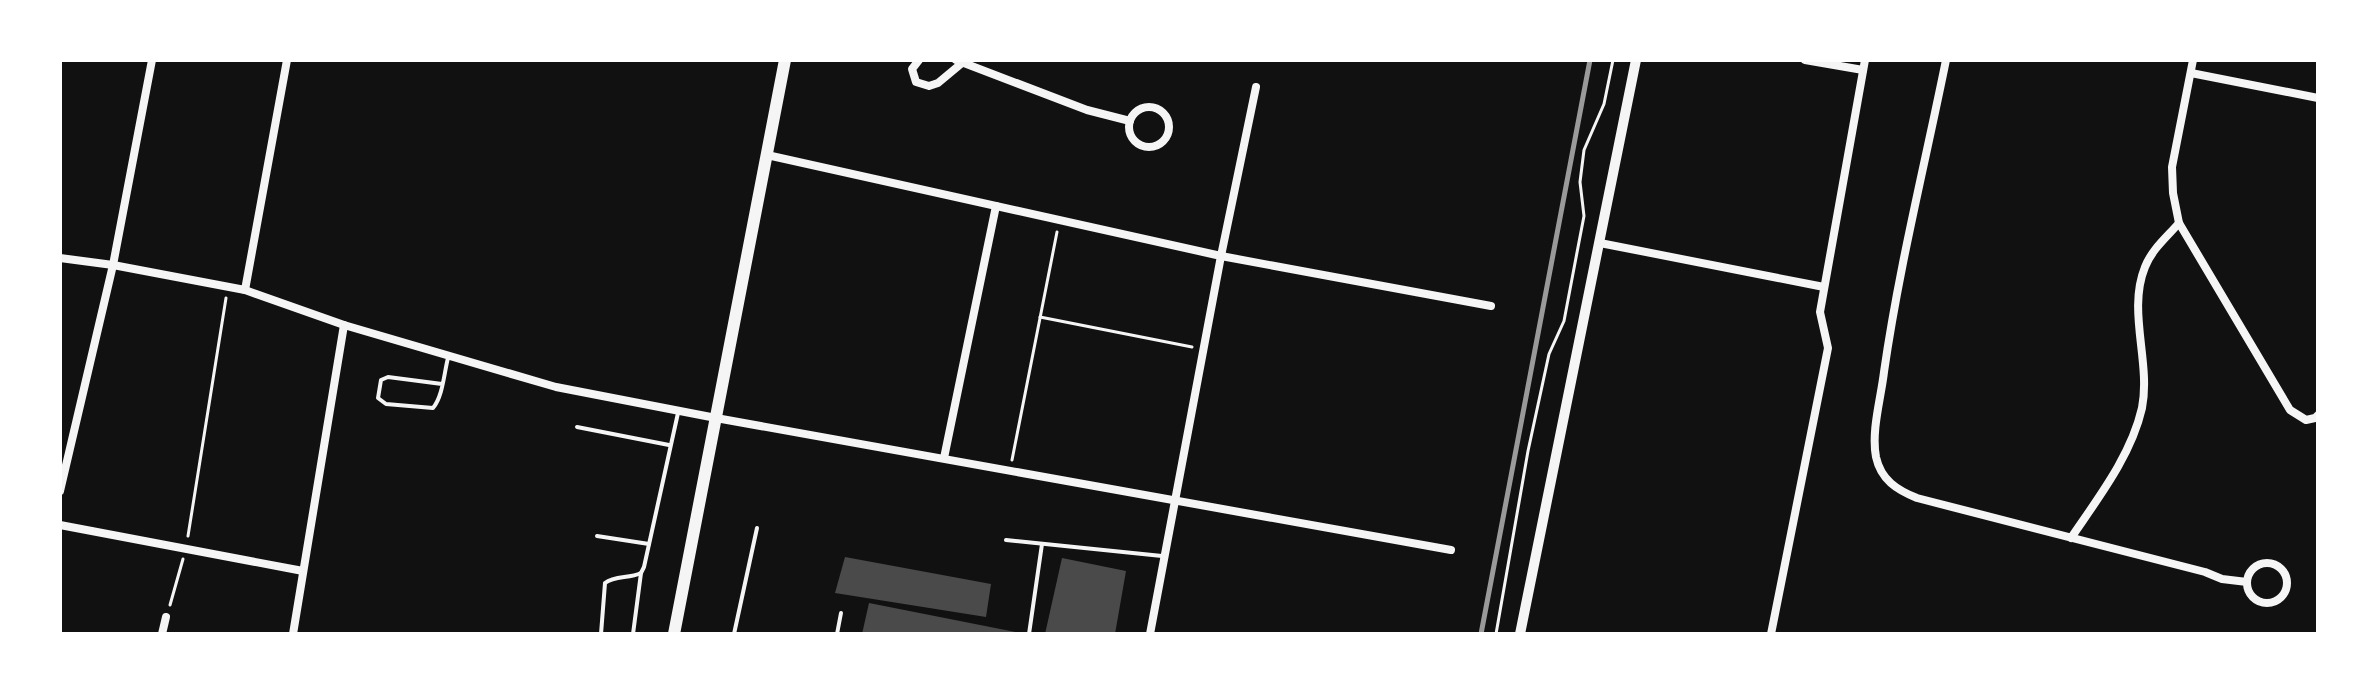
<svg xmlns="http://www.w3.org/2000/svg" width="2378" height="694" viewBox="0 0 2378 694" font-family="'Asap Condensed',sans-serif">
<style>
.building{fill:#4a4a4a}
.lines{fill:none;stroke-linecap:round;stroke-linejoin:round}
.path{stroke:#f5f5f5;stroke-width:3}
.service{stroke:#f5f5f5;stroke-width:4}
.minor{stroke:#f5f5f5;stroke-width:8}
.tertiary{stroke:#f5f5f5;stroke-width:10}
.secondary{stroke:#f5f5f5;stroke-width:12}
.rail{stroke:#9a9a9a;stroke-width:5}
</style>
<rect width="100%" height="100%" fill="#111"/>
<!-- building -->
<g class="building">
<polygon points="845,557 991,584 986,617 835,593"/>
<polygon points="1062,558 1126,571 1115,634 1045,634"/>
<polygon points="869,603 1021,633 1021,634 862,634"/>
</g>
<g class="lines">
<!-- path -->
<g class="path">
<polyline points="1040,317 1192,347"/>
<polyline points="1012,460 1057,232"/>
<polyline points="188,536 226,298"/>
<polyline points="170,605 183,559"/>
<polyline points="1496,634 1528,451 1549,354 1564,321 1579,242 1584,216 1580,182 1584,150 1604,104 1613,60"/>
</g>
<!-- service -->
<g class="service">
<path d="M442,384L388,377L381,380L378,398L386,404L433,408C443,396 444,373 448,358"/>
<polyline points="577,427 669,445"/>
<polyline points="597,536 649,544"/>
<polyline points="1006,540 1162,556"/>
<path d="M601,634L605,583C615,575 629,579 641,573"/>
<polyline points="633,634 641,573 644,567 678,413"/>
<polyline points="734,634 757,528"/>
<polyline points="837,634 841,613"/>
<polyline points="1029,634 1042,544"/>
</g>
<!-- minor -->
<g class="minor">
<polyline points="919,60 912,69 916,82 929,86 938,83 962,63"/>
<polyline points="956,60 1087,110 1130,121"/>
<polyline points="1805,60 1863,70"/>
<path d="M1946,60C1925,164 1899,267 1884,372C1881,398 1871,431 1876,457C1881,480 1897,490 1917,498L2205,572L2222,579L2247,582"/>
<polyline points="2193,60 2172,167 2173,193 2179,223 2290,410 2306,420 2315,418 2318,415"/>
<polyline points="2191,73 2318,98"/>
<circle cx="1149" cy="127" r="20"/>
<polyline points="767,155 1221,256 1491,306"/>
<polyline points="1600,243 1824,287"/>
<polyline points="60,258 113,265 245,290 344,325 556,387 716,418 1451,550"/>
<polyline points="245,290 287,60"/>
<polyline points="944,458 996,206"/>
<polyline points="60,491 113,265 152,60"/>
<polyline points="60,525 303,571"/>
<path d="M2071,538C2098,498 2131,456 2142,408C2151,362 2127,311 2145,267C2152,249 2167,237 2179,223"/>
<circle cx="2267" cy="583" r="20"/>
<polyline points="162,634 166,617"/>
<polyline points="293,634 344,325"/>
<polyline points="1150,634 1221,256 1256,87"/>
<polyline points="1771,634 1828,348 1820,312 1865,60"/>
</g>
<!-- tertiary -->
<polyline class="tertiary" points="1520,634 1636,60"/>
<!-- secondary -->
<polyline class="secondary" points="674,634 785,60"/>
<!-- rail -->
<polyline class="rail" points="1481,634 1590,60"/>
</g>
<!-- border -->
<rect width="2378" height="694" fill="none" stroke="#ffffff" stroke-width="124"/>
</svg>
